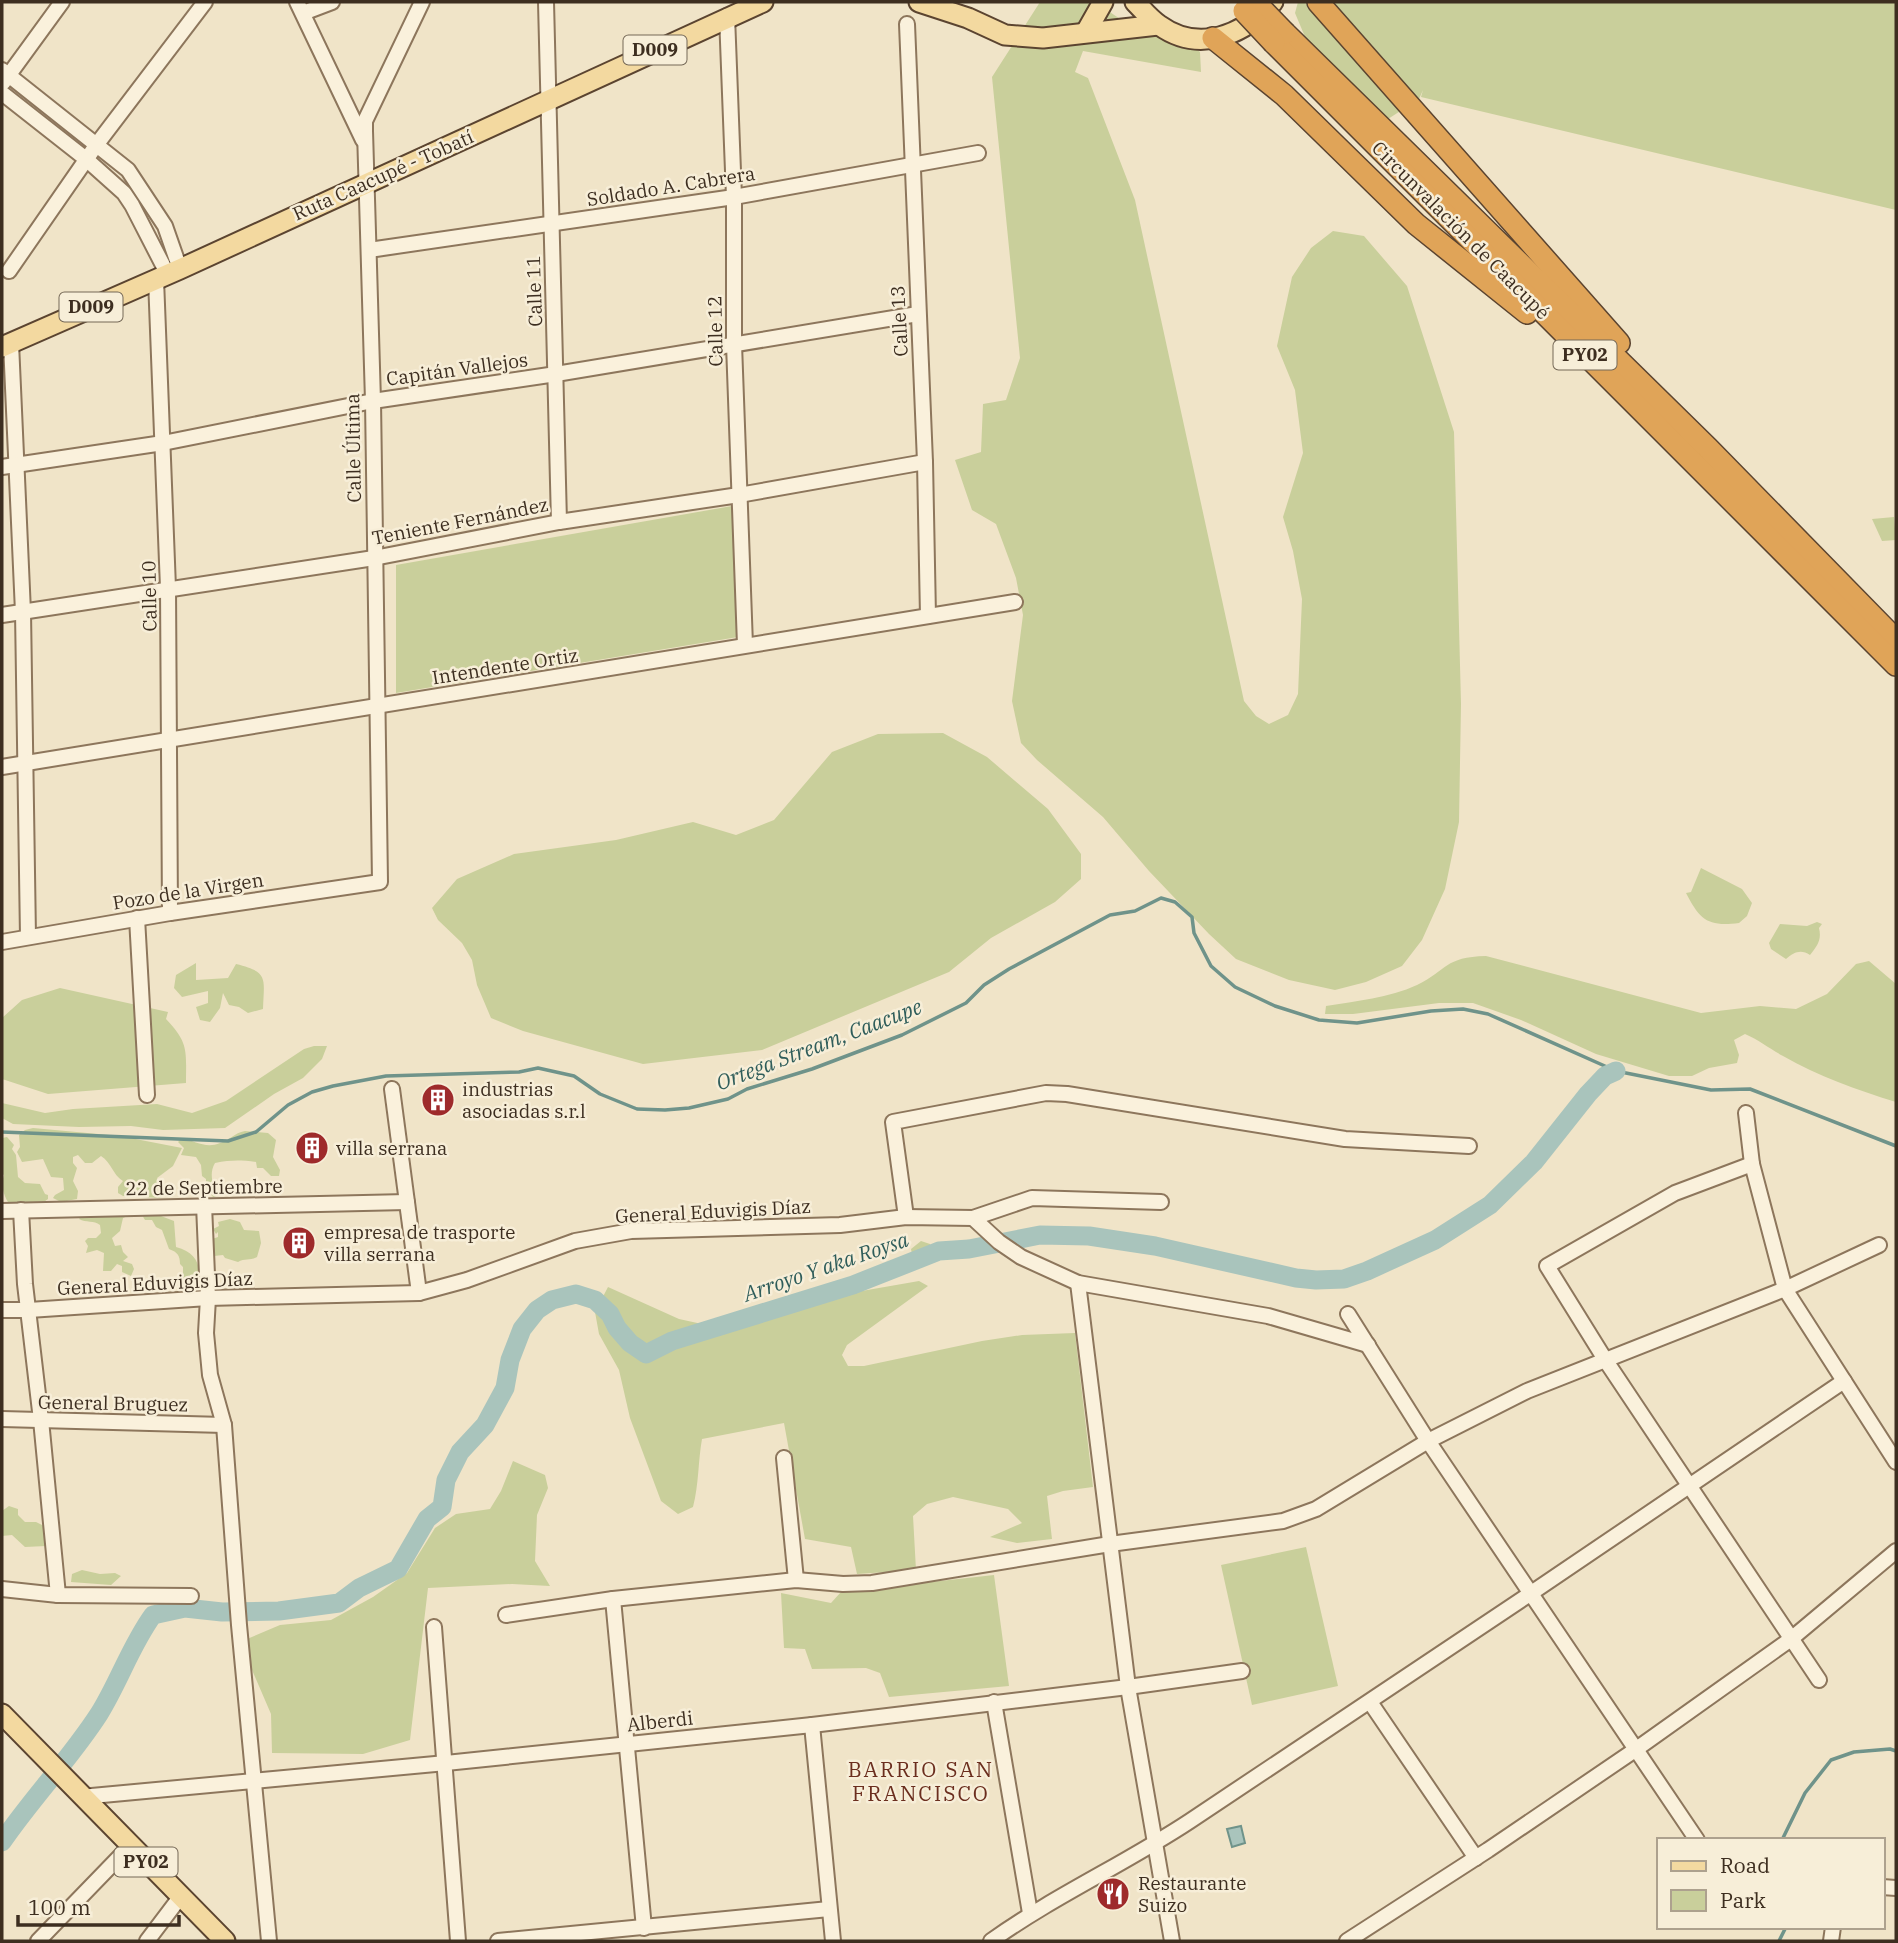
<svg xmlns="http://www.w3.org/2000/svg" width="1898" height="1943" viewBox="0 0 1898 1943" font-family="'IBM Plex Serif',serif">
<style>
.green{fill:#c9cf9b}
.water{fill:#a9c4bc;stroke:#6f938a;stroke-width:2}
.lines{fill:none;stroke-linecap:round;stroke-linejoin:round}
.stream{stroke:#6f938a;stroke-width:3.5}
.river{stroke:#a9c4bc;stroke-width:19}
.minor-casing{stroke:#8d765c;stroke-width:18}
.major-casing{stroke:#5b4430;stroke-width:23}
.highway-casing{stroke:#5b4430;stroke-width:24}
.minor{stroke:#faf1dc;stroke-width:14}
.major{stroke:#f3d9a0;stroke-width:19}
.highway{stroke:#e0a458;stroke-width:21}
.highway-bridge-casing{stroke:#5b4430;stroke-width:24;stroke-linecap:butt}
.highway-bridge{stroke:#e0a458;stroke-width:21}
.labels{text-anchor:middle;stroke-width:5;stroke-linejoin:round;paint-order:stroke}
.shield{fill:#f7eed8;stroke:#756857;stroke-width:2}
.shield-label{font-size:18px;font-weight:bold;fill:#3d2e20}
.street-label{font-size:19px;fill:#3d2e20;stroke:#f7eed8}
.poi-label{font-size:19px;fill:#3d2e20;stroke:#f7eed8;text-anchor:start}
.water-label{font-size:21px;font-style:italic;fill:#2f5d5a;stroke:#f7eed8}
.neighbourhood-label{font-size:21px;letter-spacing:2px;fill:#6b2e1e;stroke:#f7eed8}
</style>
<rect width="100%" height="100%" fill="#f0e4c8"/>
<!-- green -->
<g class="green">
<polygon points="1040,2 1095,2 1129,25 1177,34 1200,52 1201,72 1083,51 1075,72 1088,78 1135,200 1244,701 1256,716 1269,724 1288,715 1298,694 1302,599 1293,551 1283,517 1303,453 1295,390 1277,346 1292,277 1311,248 1333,231 1364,236 1407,286 1454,432 1461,704 1459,822 1445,889 1422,940 1402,966 1366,982 1335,990 1289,980 1236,959 1209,934 1149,871 1103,817 1037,760 1021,743 1012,701 1023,615 1016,578 996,524 972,510 955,460 981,452 983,404 1006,400 1020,358 992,77"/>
<polygon points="1298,2 1896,2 1896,210 1421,97 1423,90 1419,99 1388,119 1308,44 1295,13"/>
<polygon points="732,506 738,637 396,693 396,565"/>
<polygon points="1894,517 1896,540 1882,541 1872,519"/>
<polygon points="943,733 987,757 1048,809 1081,854 1081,879 1055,902 991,938 949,972 762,1050 643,1064 523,1031 491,1018 477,985 472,960 462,943 438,920 432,908 457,879 514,854 616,840 693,822 736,835 774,820 832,752 878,734"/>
<path d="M1701,868L1742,889L1752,903L1747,916L1739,923C1708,927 1700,920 1686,893L1691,892Z"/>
<path d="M1817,922L1822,924L1819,928C1822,940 1817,946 1810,955C1801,949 1794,952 1786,959L1771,949L1769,943L1780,924L1807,926Z"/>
<path d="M1486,956L1701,1013L1760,1006L1796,1009L1827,994L1856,964L1869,961L1896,984V1102C1857,1090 1818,1076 1783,1056C1770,1049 1759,1040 1745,1034L1734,1040L1739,1055L1737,1063L1709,1068L1692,1076H1669L1596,1054L1521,1020L1473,1003H1439L1353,1014H1325L1326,1006C1356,1001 1389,998 1417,985C1448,970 1444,957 1486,956Z"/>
<path d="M196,963V980L228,978L236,964C269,972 264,978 263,1009L248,1013L239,1007L229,1005L223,993L220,1008L210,1022L200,1020L196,1007L208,1003V991L182,997L174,988L176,975Z"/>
<path d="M60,988L168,1012L166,1019C189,1043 186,1051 186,1083L48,1094L2,1079V1018L22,1000Z"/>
<polygon points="314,1046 327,1046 322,1059 303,1078 274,1094 225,1128 163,1130 131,1126 79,1127 13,1124 2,1118 2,1103 45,1113 73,1109 157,1104 192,1113 226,1101 304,1049"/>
<path d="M33,1128L120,1136L182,1148L173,1166L157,1178L165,1195L160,1198L123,1196L118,1193V1187L123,1181C112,1174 112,1163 101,1156L92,1163H85L78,1155L73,1157V1163L77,1168L73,1181L78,1191L77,1199L61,1202L53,1198L55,1195L64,1190L63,1178L51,1177L43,1159L22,1162L17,1152L20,1147L19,1135L25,1130Z"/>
<path d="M245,1131L268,1133L276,1140L273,1157L280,1170L279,1176H271L263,1168H257L256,1162C240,1160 231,1160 215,1163C208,1175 214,1186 217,1196L213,1197L206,1188V1179L202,1176L201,1165L196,1157L181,1155L184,1148L178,1142L182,1138C195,1141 206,1149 220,1143C230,1140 234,1133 245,1131Z"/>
<path d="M7,1137L14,1145L12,1149L16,1155L18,1177L25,1183L40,1184L45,1194L48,1195V1199C41,1205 31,1204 22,1202L18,1205L11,1206C4,1198 0,1185 4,1175L2,1174V1138Z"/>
<path d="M84,1213L130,1215L123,1218L120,1231L112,1238L115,1246L121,1245L123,1252L128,1257L123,1261L132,1264L134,1269L131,1276L122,1272V1266L117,1264L111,1271H103L104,1253L97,1250L86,1253L88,1246L85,1241L88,1238H96L101,1233L100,1225C94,1220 86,1223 79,1219Z"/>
<path d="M153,1213L174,1221L176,1247C198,1253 202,1267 198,1288L190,1291L183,1284V1267L180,1264C180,1255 177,1252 169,1249L162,1230L156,1227L152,1220H145L142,1215Z"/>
<path d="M230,1219L240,1222L244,1230L259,1231L261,1243L257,1257C250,1261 245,1258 238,1262L225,1258L223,1255L214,1256L212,1251V1239L218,1237V1232L216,1234L213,1229L219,1226L218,1222Z"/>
<polygon points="921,1241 930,1244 930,1249 919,1257 912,1254 911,1249"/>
<path d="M919,1281L928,1286L847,1345L842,1355L848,1366H864L982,1341L1022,1335L1075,1333L1093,1487L1063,1491L1047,1496L1052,1539L1017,1543L990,1537L1022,1523L1008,1509L953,1497L927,1504L913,1516L916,1570L857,1574L851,1547L805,1539L784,1423L702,1439C698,1461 699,1484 693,1507L678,1514L661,1501L630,1418L619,1370L599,1334L595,1312L608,1287L679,1319L702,1324H741L833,1296Z"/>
<polygon points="513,1461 545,1475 548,1488 537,1515 535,1561 550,1586 512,1584 428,1588 410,1740 363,1754 272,1753 271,1714 240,1642 280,1625 331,1620 373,1597 407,1573 435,1528 456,1514 490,1509 501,1491"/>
<polygon points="9,1506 18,1509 18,1515 25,1522 36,1522 46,1527 46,1546 25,1547 12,1535 2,1536 2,1511"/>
<polygon points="1306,1547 1338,1686 1252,1705 1221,1565"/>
<polygon points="82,1570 100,1574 115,1573 121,1576 111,1585 71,1582 72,1574"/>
<polygon points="994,1575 1009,1686 889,1697 880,1673 866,1668 812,1669 805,1649 784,1648 781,1593 831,1603 841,1592"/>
</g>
<!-- water -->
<polygon class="water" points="1241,1826 1245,1843 1232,1847 1227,1829"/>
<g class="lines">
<!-- stream -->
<g class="stream">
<polyline points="2,1132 228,1141 256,1132 288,1105 312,1092 333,1086 386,1076 519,1072 538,1068 574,1076 600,1094 637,1109 665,1110 689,1108 728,1099 747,1089 812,1069 902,1035 966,1003 984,985 1009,969 1110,915 1135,911 1161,898 1175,902 1192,917 1194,933 1211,966 1235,987 1275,1006 1319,1020 1357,1023 1431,1011 1463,1009 1488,1014 1616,1071 1711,1090 1750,1089 1896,1146"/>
<polyline points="1782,1840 1805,1793 1831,1760 1854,1752 1890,1749 1896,1751"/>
<polyline points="1779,1941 1786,1927"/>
</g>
<!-- river -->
<path class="river" d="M2,1842C32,1798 70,1759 99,1714C119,1682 131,1645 153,1615L185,1608L222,1612L279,1611L339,1603L359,1588L398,1569L427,1519L442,1507L446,1480L460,1452L485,1425L505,1388L510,1360L522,1329L537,1310L552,1300L576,1294L595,1300L610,1314L617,1328L630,1343L646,1354L672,1341L853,1285L939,1251L969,1249L1040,1235L1089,1236L1155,1246L1296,1278L1316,1280L1344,1279L1367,1271L1435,1240L1490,1205L1534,1162L1588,1094L1605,1076L1616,1071"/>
<defs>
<g id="minor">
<polyline points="297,2 363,140"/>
<polyline points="546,2 559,522"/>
<polyline points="303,13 332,2"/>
<polyline points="727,16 734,197 734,344 745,645"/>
<polyline points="907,24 925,462 928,616"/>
<polyline points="2,70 128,170 165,226 180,269"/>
<polyline points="3,83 62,2"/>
<polyline points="2,93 86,159 124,193 132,205 167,273"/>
<polyline points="369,250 734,197 978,153"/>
<polyline points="9,271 97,144 205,2"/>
<polyline points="156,279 168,588 170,913"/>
<polyline points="11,343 23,612 28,937"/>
<polyline points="2,467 163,443 373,401 556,374 918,314"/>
<polyline points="2,615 374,558 559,522 739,495 925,462"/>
<polyline points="2,767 1015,602"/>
<polyline points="137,918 147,1095"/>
<polyline points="2,942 170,913 380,882 373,401 365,131 365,121 422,2"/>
<polyline points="392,1089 419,1293"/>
<polyline points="1746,1113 1752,1164 1785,1289 1896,1462"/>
<polyline points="1752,1164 1675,1193 1547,1266 1606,1361 1819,1680"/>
<polyline points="204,1205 208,1298 206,1333 210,1375 224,1425 239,1625 269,1941"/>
<polyline points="21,1210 25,1284 41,1420 58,1595"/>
<polyline points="2,1211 407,1202"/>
<polyline points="906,1217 893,1122 1046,1093 1067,1094 1345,1139 1469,1146"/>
<polyline points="973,1218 999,1242 1021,1257 1078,1283 1268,1316 1368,1345"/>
<polyline points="1078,1283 1128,1687 1172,1941"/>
<polyline points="2,1310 29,1310 208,1298 419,1293 467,1280 575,1241 631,1231 840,1225 906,1217 973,1218 1032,1198 1161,1202"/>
<polyline points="1348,1314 1428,1441 1697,1840"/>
<polyline points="2,1419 224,1425"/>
<polyline points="784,1458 796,1580"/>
<polyline points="2,1589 58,1595 191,1596"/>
<polyline points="613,1599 644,1928"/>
<polyline points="506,1615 613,1599 796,1580 843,1584 872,1583 1110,1544 1283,1521 1316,1509 1428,1441 1527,1391 1785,1289 1879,1245"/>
<polyline points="434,1627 458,1941"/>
<polyline points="994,1702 1030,1913"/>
<polyline points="1370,1702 1476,1858"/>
<polyline points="812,1725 833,1941"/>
<polyline points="81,1797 446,1763 812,1725 1128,1687 1242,1671"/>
<polyline points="1882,1887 1896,1888"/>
<polyline points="38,1941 130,1846"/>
<polyline points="147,1941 181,1896"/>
<polyline points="498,1941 829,1909"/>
<path d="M991,1941C1054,1896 1125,1864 1190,1821C1409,1676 1627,1529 1844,1381"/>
<polyline points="1347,1941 1488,1850 1635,1750 1791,1639 1896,1551"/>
<polyline points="1831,1941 1833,1927"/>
</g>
<g id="major">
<polyline points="919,2 968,18 1005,35 1043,38 1158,25"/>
<path d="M1135,2C1142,9 1150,19 1159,25C1199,54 1244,35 1273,2"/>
<polyline points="1086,32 1103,2"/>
<polyline points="2,347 180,269 763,2"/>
<polyline points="2,1714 225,1941"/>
</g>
<g id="highway">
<polyline points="1318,2 1619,343"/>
<polyline points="1285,33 1708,448 1896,640"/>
<polyline points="1213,38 1284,95 1416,224 1527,313"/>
<polyline points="1274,43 1896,665"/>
</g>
</defs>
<!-- minor casing -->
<use href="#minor" class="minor-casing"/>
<!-- major casing -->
<use href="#major" class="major-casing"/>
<!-- highway casing -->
<use href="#highway" class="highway-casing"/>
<!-- minor -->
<use href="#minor" class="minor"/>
<!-- major -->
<use href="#major" class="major"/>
<!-- highway -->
<use href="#highway" class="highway"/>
<defs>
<g id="highway-bridge">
<polyline points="1255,2 1285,33"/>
<polyline points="1244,11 1274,43"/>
</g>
</defs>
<!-- highway-bridge casing -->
<use href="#highway-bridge" class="highway-bridge-casing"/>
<!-- highway-bridge -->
<use href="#highway-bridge" class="highway-bridge"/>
</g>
<!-- icons -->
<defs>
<symbol id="building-disc" viewBox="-11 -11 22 22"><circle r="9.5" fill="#9e2a2b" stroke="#f7eed8"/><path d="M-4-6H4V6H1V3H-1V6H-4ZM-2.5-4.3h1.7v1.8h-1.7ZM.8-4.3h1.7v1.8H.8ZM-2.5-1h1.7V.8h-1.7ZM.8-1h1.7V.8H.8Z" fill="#fff"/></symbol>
<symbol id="restaurant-disc" viewBox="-11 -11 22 22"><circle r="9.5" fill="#9e2a2b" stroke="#f7eed8"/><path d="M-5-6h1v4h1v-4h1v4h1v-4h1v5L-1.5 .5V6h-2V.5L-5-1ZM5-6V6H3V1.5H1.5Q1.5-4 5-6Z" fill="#fff"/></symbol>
</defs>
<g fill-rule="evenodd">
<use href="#building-disc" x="419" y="1081" width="38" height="38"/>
<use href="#building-disc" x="293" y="1129" width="38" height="38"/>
<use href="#building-disc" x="280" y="1224" width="38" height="38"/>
<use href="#restaurant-disc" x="1094" y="1875" width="38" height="38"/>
</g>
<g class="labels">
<!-- shield labels -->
<g class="shield">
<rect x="623.5" y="35.5" width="63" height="29" rx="5"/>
<rect x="59.5" y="292.5" width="63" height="29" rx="5"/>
<rect x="1553.5" y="340.5" width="63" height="29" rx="5"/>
<rect x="114.5" y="1847.5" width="63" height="29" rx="5"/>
</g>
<g class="shield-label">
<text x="655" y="56">D009</text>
<text x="91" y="313">D009</text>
<text x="1585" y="361">PY02</text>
<text x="146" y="1868">PY02</text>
</g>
<!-- street labels -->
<g class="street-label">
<text transform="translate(383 175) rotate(-24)" y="7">Ruta Caacupé - Tobatí</text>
<text transform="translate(671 186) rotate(-9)" y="7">Soldado A. Cabrera</text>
<text transform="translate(1461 230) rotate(45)" y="7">Circunvalación de Caacupé</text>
<text transform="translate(534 291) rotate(-92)" y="7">Calle 11</text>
<text transform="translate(899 321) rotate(-93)" y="7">Calle 13</text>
<text transform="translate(715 331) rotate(-91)" y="7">Calle 12</text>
<text transform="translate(457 369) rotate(-8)" y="7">Capitán Vallejos</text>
<text transform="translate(353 448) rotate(-91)" y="7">Calle Última</text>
<text transform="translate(460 521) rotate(-11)" y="7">Teniente Fernández</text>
<text transform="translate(149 596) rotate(-91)" y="7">Calle 10</text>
<text transform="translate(505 666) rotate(-9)" y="7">Intendente Ortiz</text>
<text transform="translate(188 891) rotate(-9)" y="7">Pozo de la Virgen</text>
<text transform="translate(204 1187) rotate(-1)" y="7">22 de Septiembre</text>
<text transform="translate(713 1211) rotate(-3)" y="7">General Eduvigis Díaz</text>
<text transform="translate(155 1283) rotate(-3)" y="7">General Eduvigis Díaz</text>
<text transform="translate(113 1403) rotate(1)" y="7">General Bruguez</text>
<text transform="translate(660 1721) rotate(-6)" y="7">Alberdi</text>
</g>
<!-- poi labels -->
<g class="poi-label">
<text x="462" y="1096">industrias<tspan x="462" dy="22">asociadas s.r.l</tspan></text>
<text x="336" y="1155">villa serrana</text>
<text x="324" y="1239">empresa de trasporte<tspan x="324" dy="22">villa serrana</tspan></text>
<text x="1138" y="1890">Restaurante<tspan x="1138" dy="22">Suizo</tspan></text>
</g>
<!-- water labels -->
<g class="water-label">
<text transform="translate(819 1045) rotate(-21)" y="7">Ortega Stream, Caacupe</text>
<text transform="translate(826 1267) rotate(-19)" y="7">Arroyo Y aka Roysa</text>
</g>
<!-- neighbourhood labels -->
<g class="neighbourhood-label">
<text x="921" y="1777">BARRIO SAN<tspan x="921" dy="24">FRANCISCO</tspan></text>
</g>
</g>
<!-- border -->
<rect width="1898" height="1943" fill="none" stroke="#3d2e20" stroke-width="7"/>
<!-- legend -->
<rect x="1657" y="1838" width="228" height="91" fill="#f7eed8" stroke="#ada18e" stroke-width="2"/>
<rect x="1671" y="1861" width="35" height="10" fill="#f3d9a0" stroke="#ada18e" stroke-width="2"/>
<text x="1720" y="1873" font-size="21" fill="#3d2e20">Road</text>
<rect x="1671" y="1890" width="35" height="21" fill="#c9cf9b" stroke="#ada18e" stroke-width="2"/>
<text x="1720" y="1908" font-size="21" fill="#3d2e20">Park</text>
<!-- scale -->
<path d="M18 1915v10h161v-10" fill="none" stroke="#3d2e20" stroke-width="3.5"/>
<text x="28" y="1915" font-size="21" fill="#3d2e20" stroke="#f7eed8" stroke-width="5" paint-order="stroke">100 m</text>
</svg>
